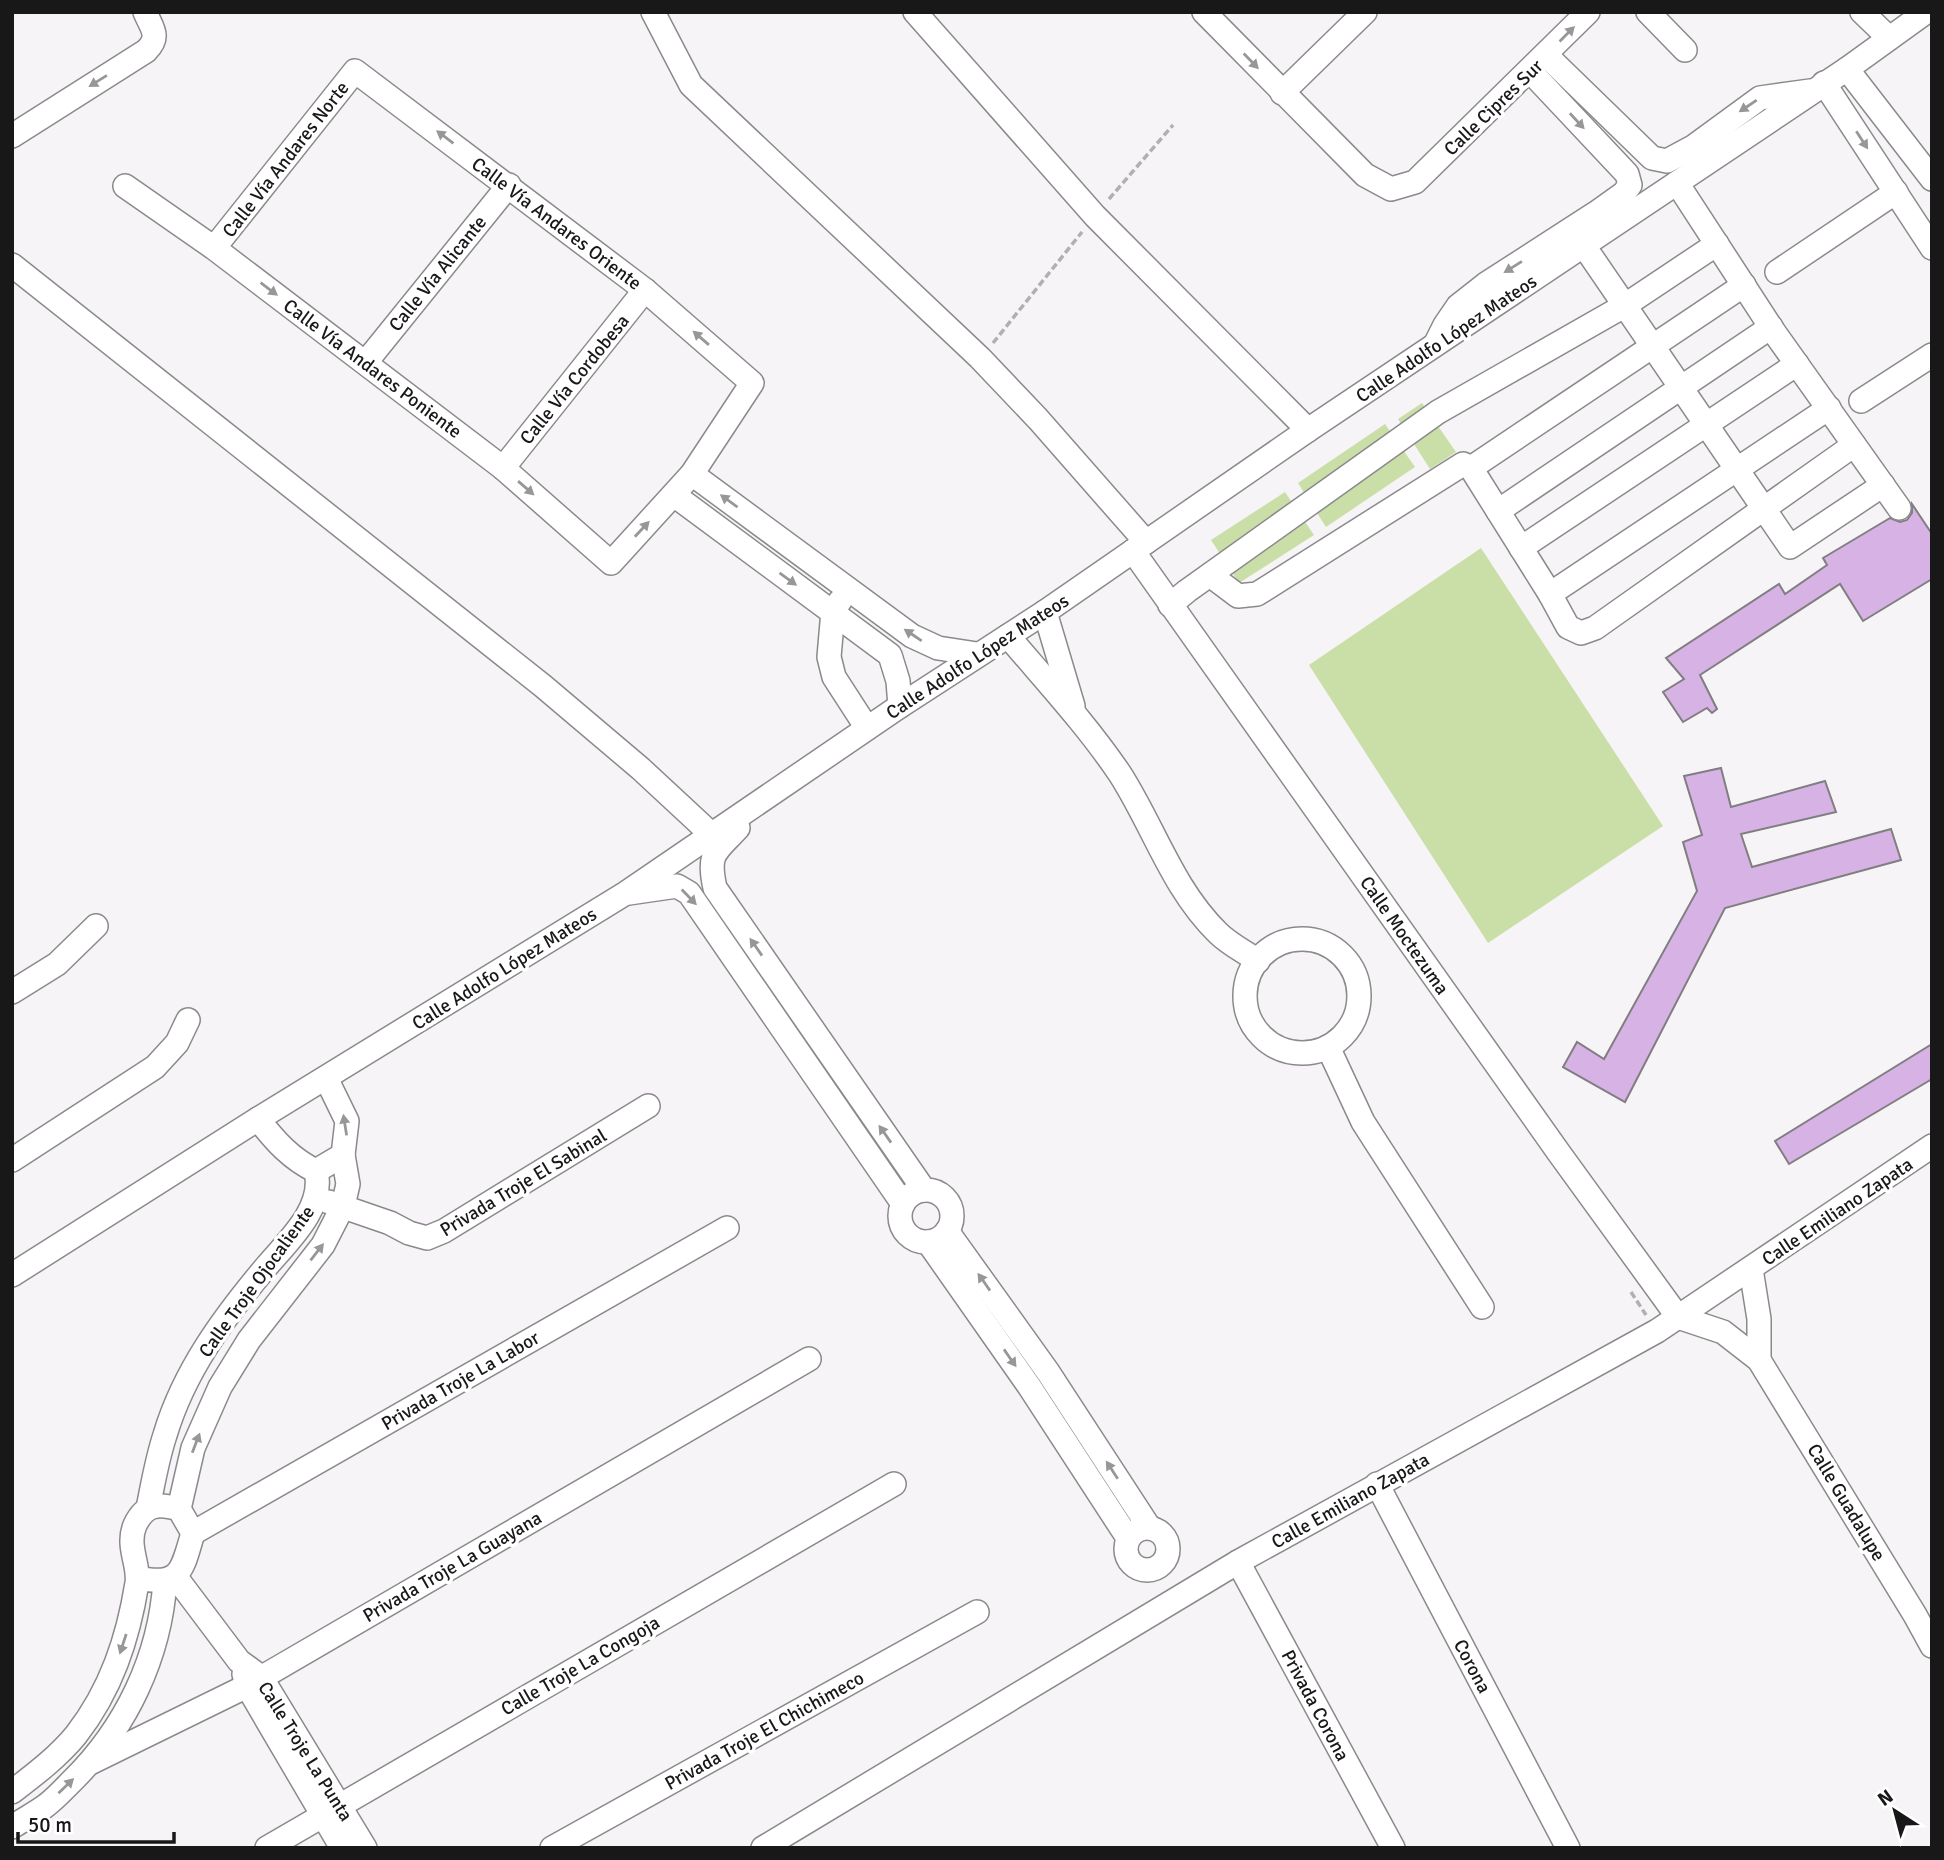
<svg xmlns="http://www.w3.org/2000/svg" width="1944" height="1860" viewBox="0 0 1944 1860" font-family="Signika,sans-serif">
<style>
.green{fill:#c9dfa7}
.building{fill:#d6b2e5;stroke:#807e81;stroke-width:2}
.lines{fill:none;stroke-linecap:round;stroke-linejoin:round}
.minor-casing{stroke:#8c898d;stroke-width:26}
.path{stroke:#b1afb2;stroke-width:3.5;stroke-dasharray:7 3.5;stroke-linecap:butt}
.minor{stroke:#fff;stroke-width:23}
.oneway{fill:#989798}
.labels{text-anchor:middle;stroke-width:7;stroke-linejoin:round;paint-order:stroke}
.street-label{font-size:19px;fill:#191819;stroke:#fff}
</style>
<rect width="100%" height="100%" fill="#f7f4f8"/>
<!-- green -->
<g class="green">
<polygon points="1422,403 1456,452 1430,469 1398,419"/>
<polygon points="1385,424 1415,467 1326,527 1298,483"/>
<polygon points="1285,492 1314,535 1239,583 1211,540"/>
<polygon points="1481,548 1663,826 1488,943 1309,665"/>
</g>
<!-- building -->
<g class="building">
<polygon points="1912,504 1932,534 1932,579 1863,621 1840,584 1700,675 1717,709 1712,713 1707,708 1683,722 1663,692 1684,679 1666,658 1779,584 1785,594 1827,565 1823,558 1890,518 1900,522 1907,520 1912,513"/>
<polygon points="1721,768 1731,807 1825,781 1836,812 1741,834 1752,867 1891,829 1901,860 1725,908 1625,1102 1563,1067 1577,1042 1604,1059 1697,891 1683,842 1702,835 1684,776"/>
<polygon points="1932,1044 1932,1079 1789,1164 1775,1141"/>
</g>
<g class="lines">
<defs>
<g id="minor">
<polyline points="653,12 691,85 980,358 1038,419 1146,542"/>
<polyline points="915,12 1095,216 1308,430"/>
<polyline points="1204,12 1365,175 1391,189 1415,182 1588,12"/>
<polyline points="1648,12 1685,50"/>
<polyline points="1862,12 1889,38"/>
<polyline points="1546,55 1652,158 1667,161 1693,147 1760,98 1810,91"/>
<polyline points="1847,69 1932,179"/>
<polyline points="1824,83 1932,248"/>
<polyline points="1282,93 1365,12"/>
<path d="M12,136L146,51C161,36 152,29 145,12"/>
<polyline points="1677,183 1774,332 1899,508"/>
<polyline points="125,186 214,248 503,468 611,563 692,474 752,383 645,290 355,71 214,248"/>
<polyline points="1584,246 1790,547 1883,485"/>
<polyline points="12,265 543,686 641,769 711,834"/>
<polyline points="1777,272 1896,192"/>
<polyline points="1436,343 1445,325 1458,306 1486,284 1596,213 1624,193 1630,185 1627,174 1530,71"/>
<polyline points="366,362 509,185"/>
<polyline points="1861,401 1932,355"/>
<polyline points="503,468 645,290"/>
<polyline points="1471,468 1744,285"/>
<polyline points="692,474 912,636 938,648 977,654"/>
<polyline points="674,495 890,655 898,681 900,706"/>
<polyline points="1498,511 1771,327"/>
<polyline points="1521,548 1797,364"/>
<polyline points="1133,551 1559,1153 1678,1317 1723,1332 1759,1360 1915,1615 1932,1646"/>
<polyline points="1210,575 1238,596 1257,594 1463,464 1471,468 1550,594 1568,627 1581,633 1595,628 1854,445"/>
<polyline points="1550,594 1829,408"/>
<polyline points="840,601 833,611 829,657 834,677 867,728"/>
<polyline points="1170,605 1187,591 1438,412 1624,306 1717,244"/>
<polyline points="1045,612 1073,706"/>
<path d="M1008,636C1046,681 1087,725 1120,774C1154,827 1172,888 1218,933C1229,944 1245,952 1258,961"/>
<path d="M738,828C716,852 707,852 715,888L924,1190"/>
<polyline points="629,893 677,886 689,893 903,1204"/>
<circle cx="1302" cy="996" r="57"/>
<polyline points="12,992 57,964 96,926"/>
<polyline points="1328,1047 1363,1122 1482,1307"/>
<path d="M258,1119C275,1141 291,1159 316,1171L343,1155L347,1121L326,1078"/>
<polyline points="12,1160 155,1067 177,1043 188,1020"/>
<circle cx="926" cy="1216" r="26"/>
<polyline points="329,1202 390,1223 409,1233 427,1238 444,1231 648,1106"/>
<polyline points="947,1231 1048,1372 1149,1527"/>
<polyline points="928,1242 1029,1386 1128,1538"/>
<polyline points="1751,1269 1759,1319 1759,1360"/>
<polyline points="12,1275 258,1119 626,893 900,706 1045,612 1308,430 1847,69 1926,12"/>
<polyline points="1377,1484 1568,1848"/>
<path d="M148,1508C153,1484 157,1459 165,1435C184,1371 224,1317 266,1267C288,1241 325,1208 316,1171"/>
<polyline points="179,1509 193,1448 220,1387 249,1340 323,1245 343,1206 348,1184 343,1155"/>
<circle cx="1147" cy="1549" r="21"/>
<polyline points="193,1533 727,1228"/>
<polyline points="1238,1562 1393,1848"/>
<polyline points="175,1576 239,1661 261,1677 365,1848"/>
<polyline points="244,1674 247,1686 342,1848"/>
<polyline points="90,1763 247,1686 809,1359"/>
<path d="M12,1792C34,1775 58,1757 76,1735C111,1690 128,1639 137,1583C140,1566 126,1546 135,1525C145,1504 158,1503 179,1509L193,1533C182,1569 182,1587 138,1578"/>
<path d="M12,1827C23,1820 34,1814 44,1807C54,1800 63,1790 72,1781C126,1728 160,1657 165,1581"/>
<polyline points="267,1848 894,1484"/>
<polyline points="552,1848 977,1612"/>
<polyline points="763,1848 1238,1562 1657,1331 1932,1146"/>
</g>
</defs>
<!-- minor casing -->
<use href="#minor" class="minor-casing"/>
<!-- path -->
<g class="path">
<polyline points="1109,199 1173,125"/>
<polyline points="993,343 1082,232"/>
<polyline points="1631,1292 1646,1315"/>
</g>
<!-- minor -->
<use href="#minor" class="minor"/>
</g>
<!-- one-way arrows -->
<defs><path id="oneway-solid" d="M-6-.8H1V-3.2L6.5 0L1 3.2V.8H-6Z" transform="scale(1.75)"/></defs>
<g class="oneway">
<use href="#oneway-solid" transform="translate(1567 34) rotate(-45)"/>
<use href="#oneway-solid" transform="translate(1251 61) rotate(46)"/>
<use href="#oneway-solid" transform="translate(98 81) rotate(148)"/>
<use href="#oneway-solid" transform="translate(1748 106) rotate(146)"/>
<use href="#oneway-solid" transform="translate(1577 121) rotate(47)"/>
<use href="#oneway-solid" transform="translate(445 137) rotate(-143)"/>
<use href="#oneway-solid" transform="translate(1862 140) rotate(57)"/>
<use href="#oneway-solid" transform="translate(1513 267) rotate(148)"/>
<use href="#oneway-solid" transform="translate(269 289) rotate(37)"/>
<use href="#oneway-solid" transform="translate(701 338) rotate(-139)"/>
<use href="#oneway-solid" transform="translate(526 488) rotate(41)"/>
<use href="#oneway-solid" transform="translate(729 501) rotate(-144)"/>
<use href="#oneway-solid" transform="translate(642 529) rotate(-47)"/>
<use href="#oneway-solid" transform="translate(788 579) rotate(36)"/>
<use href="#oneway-solid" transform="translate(913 635) rotate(-146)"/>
<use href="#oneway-solid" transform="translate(689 897) rotate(46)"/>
<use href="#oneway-solid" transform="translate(756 947) rotate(-125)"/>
<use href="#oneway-solid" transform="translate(345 1125) rotate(-99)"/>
<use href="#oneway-solid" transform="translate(885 1134) rotate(-125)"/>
<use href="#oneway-solid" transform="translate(317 1252) rotate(-52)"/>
<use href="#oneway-solid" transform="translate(984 1282) rotate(-125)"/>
<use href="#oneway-solid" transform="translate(1010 1358) rotate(55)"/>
<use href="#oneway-solid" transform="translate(196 1443) rotate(-69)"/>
<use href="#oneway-solid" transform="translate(1112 1470) rotate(-123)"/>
<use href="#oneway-solid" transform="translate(123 1644) rotate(108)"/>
<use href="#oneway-solid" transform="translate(66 1786) rotate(-44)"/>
</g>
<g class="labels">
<!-- street labels -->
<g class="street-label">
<text transform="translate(1493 107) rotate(-44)" y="7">Calle Cipres Sur</text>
<text transform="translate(285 159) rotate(-52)" y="7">Calle Vía Andares Norte</text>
<text transform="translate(557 223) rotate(37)" y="7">Calle Vía Andares Oriente</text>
<text transform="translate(437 273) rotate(-51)" y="7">Calle Vía Alicante</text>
<text transform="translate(1446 338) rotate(-34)" y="7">Calle Adolfo López Mateos</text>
<text transform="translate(373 368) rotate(37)" y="7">Calle Vía Andares Poniente</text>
<text transform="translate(574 379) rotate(-51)" y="7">Calle Vía Cordobesa</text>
<text transform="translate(977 656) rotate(-33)" y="7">Calle Adolfo López Mateos</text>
<text transform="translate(1405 935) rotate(55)" y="7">Calle Moctezuma</text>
<text transform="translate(504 968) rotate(-32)" y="7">Calle Adolfo López Mateos</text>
<text transform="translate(523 1182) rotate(-31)" y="7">Privada Troje El Sabinal</text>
<text transform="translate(1837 1211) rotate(-34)" y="7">Calle Emiliano Zapata</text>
<text transform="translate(256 1281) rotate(-54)" y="7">Calle Troje Ojocaliente</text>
<text transform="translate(460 1380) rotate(-30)" y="7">Privada Troje La Labor</text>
<text transform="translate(1350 1500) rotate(-29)" y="7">Calle Emiliano Zapata</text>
<text transform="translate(1847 1502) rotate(59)" y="7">Calle Guadalupe</text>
<text transform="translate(452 1566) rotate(-30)" y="7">Privada Troje La Guayana</text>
<text transform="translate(580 1665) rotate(-30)" y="7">Calle Troje La Congoja</text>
<text transform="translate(1473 1666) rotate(62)" y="7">Corona</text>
<text transform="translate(1316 1705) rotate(62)" y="7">Privada Corona</text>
<text transform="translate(764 1730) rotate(-29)" y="7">Privada Troje El Chichimeco</text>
<text transform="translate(306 1751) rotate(58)" y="7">Calle Troje La Punta</text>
</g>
</g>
<!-- border -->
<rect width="1944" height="1860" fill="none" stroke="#191819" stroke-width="28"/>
<!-- north arrow -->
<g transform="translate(1895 1811) rotate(324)" stroke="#ffffff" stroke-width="5" paint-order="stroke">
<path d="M0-5L12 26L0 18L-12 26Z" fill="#191819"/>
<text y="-10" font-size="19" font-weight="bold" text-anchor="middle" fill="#191819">N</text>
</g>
<!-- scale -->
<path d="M18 1832v10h156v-10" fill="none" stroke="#191819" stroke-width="3.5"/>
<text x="28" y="1832" font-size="21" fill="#191819" stroke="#ffffff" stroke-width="5" paint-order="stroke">50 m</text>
</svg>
